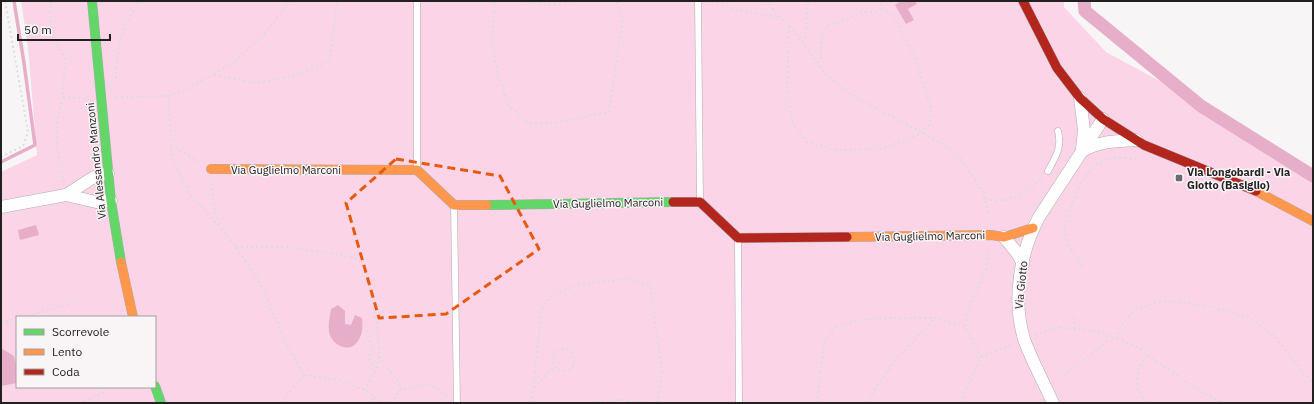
<svg xmlns="http://www.w3.org/2000/svg" width="1314" height="404" viewBox="0 0 1314 404" font-family="'IBM Plex Sans',sans-serif">
<style>
.green{fill:#fbd5e7;fill-rule:evenodd}
.water{fill:#e7aeca}
.lines{fill:none;stroke-linecap:round;stroke-linejoin:round}
.stream{stroke:#e7aeca;stroke-width:3.5}
.canal{stroke:#e7aeca;stroke-width:13}
.lane-casing{stroke:#aeacad;stroke-width:7}
.street-casing{stroke:#aeacad;stroke-width:13}
.fast-casing{stroke:#aeacad;stroke-width:10}
.slow-casing{stroke:#aeacad;stroke-width:10}
.jam-casing{stroke:#aeacad;stroke-width:10}
.path{stroke:#dddcdc;stroke-width:2;stroke-dasharray:2 3;stroke-linecap:butt}
.lane{stroke:#fefefe;stroke-width:6}
.street{stroke:#fefefe;stroke-width:12}
.fast{stroke:#63d668;stroke-width:9}
.slow{stroke:#ff974d;stroke-width:9}
.jam{stroke:#b3261e;stroke-width:9}
.marked{fill:none;stroke:#e8590c;stroke-width:3;stroke-dasharray:8 5;stroke-linejoin:round}
.poi-dot{fill:#6d6b6c;stroke:#f9f4f6;stroke-width:1.5}
.labels{text-anchor:middle;stroke-width:3;stroke-linejoin:round;paint-order:stroke}
.street-label{font-size:11px;fill:#222021;stroke:#f9f4f6}
.poi-label{font-size:11px;font-weight:bold;fill:#222021;stroke:#f9f4f6;text-anchor:start}
</style>
<rect width="100%" height="100%" fill="#f8f5f6"/>
<!-- green -->
<path class="green" d="M21,1H1064V7L1106,52L1171,87L1235,132L1313,182V403H1V172L37,155L28,47ZM17,317H155V387H17Z"/>
<!-- water -->
<g class="water">
<polygon points="901,1 915,1 917,4 908,9 914,20 906,24 895,5"/>
<polygon points="36,225 39,235 20,240 18,230"/>
<path d="M338,305L345,311V324L351,325L355,315L362,318C363,326 363,334 358,341C349,355 330,344 329,331C328,324 330,316 331,309Z"/>
<polygon points="1,348 14,356 17,368 17,383 1,386"/>
</g>
<g class="lines">
<!-- stream -->
<polyline class="stream" points="1,162 35,145 24,63 14,1"/>
<!-- canal -->
<polyline class="canal" points="1084,1 1085,11 1201,106 1313,176"/>
<defs>
<g id="lane">
<polyline points="417,1 417,168"/>
<polyline points="698,1 700,201"/>
<path d="M1048,171C1056,156 1062,148 1058,131"/>
<polyline points="454,206 457,403"/>
<polyline points="738,240 739,403"/>
</g>
<g id="street">
<polyline points="1080,98 1084,130 1082,149"/>
<path d="M1082,151C1101,141 1116,141 1136,140"/>
<polyline points="66,195 94,177 108,173"/>
<polyline points="1,207 66,195 96,202 111,201"/>
<polyline points="1004,237 1017,253 1023,264"/>
<path d="M1053,403C1044,383 1031,359 1024,339C1012,299 1020,253 1039,217L1103,119"/>
</g>
<g id="fast">
<polyline points="92,1 111,201 121,262"/>
<polyline points="487,205 673,202"/>
<polyline points="155,386 161,403"/>
</g>
<g id="slow">
<polyline points="211,169 417,170 454,205 487,205"/>
<polyline points="1256,191 1313,221"/>
<polyline points="847,237 991,235 1004,237 1033,228"/>
<polyline points="121,262 133,317"/>
</g>
<g id="jam">
<polyline points="1023,1 1057,68 1080,98 1103,119 1144,145 1256,191"/>
<polyline points="673,202 700,202 738,238 847,237"/>
</g>
</defs>
<!-- lane casing -->
<use href="#lane" class="lane-casing"/>
<!-- street casing -->
<use href="#street" class="street-casing"/>
<!-- fast casing -->
<use href="#fast" class="fast-casing"/>
<!-- slow casing -->
<use href="#slow" class="slow-casing"/>
<!-- jam casing -->
<use href="#jam" class="jam-casing"/>
<!-- path -->
<g class="path">
<polyline points="51,1 50,21 53,39 65,58 63,97 57,120 57,147 64,184"/>
<polyline points="290,1 264,34 235,62 187,89 169,96 171,145 173,159 190,195 219,226 236,247 262,286 286,343 304,375"/>
<polyline points="486,1 495,4"/>
<polyline points="495,1 492,41 498,76 509,106 529,123 555,123 609,112 623,20 616,1"/>
<path d="M524,1C537,4 560,7 573,1"/>
<polyline points="707,1 740,11 779,17"/>
<polyline points="765,1 796,34 826,75 848,93 923,133 956,153 983,191 990,221"/>
<polyline points="789,26 787,94 793,124 807,142 834,150 880,149 923,133 930,124 931,109 915,59 896,20 877,1"/>
<path d="M802,42L806,39C807,26 805,14 809,1"/>
<polyline points="818,63 821,58 821,41 827,26 846,20 860,12 874,12 883,7"/>
<polyline points="214,75 256,83 293,76 330,61 337,1"/>
<path d="M116,79C116,49 122,26 140,1"/>
<polyline points="63,97 86,99"/>
<polyline points="116,97 169,96"/>
<polyline points="171,145 199,162"/>
<polyline points="1,157 23,146 28,132 5,1"/>
<polyline points="212,183 213,201 219,224"/>
<path d="M985,199C991,200 998,201 1004,200C1018,198 1034,187 1043,177"/>
<path d="M236,247H286L339,254L354,258L366,266C370,288 384,348 377,368C374,375 368,383 364,390"/>
<path d="M1082,267C1080,257 1075,256 1071,249C1068,245 1066,238 1065,234C1063,226 1069,215 1071,207C1082,173 1098,150 1137,160"/>
<polyline points="23,317 73,303"/>
<polyline points="1,323 17,319"/>
<polyline points="1074,329 1074,316"/>
<polyline points="367,330 372,351 369,359 377,368"/>
<polyline points="1035,335 1057,327 1096,331 1138,347 1190,385 1222,403"/>
<circle cx="563" cy="360" r="11"/>
<polyline points="379,356 384,366 396,377 401,389"/>
<polyline points="981,357 1014,344"/>
<polyline points="304,375 338,380 364,390 384,403"/>
<polyline points="1063,376 1107,342 1116,338 1123,323 1136,309 1163,301 1182,302 1215,308 1248,317 1273,335 1313,384"/>
<polyline points="534,388 554,367"/>
<polyline points="79,403 105,392"/>
<polyline points="280,403 304,375"/>
<polyline points="368,403 374,397"/>
<polyline points="391,403 401,389 407,389 430,384 449,398"/>
<polyline points="532,403 541,310 552,295 582,284 629,279 650,285 662,371 657,403"/>
<path d="M592,403C607,398 631,400 647,403"/>
<polyline points="817,403 824,346 827,336 836,327 859,320 888,318 936,318 966,328"/>
<polyline points="867,403 881,379 889,370 893,362 936,318"/>
<polyline points="960,403 981,357 966,328 966,321 967,313 986,269 989,249"/>
<polyline points="1145,403 1137,387 1138,370 1148,354"/>
</g>
<!-- lane -->
<use href="#lane" class="lane"/>
<!-- street -->
<use href="#street" class="street"/>
<!-- fast -->
<use href="#fast" class="fast"/>
<!-- slow -->
<use href="#slow" class="slow"/>
<!-- jam -->
<use href="#jam" class="jam"/>
</g>
<!-- marked area -->
<path class="marked" d="M396,159L500,176L539,249L446,314L379,318L346,203Z"/>
<!-- markers -->
<rect class="poi-dot" x="1175" y="174" width="8" height="8" rx="2"/>
<g class="labels">
<!-- street labels -->
<g class="street-label">
<text transform="translate(96 161) rotate(-96)" y="4">Via Alessandro Manzoni</text>
<text x="286" y="174">Via Guglielmo Marconi</text>
<text transform="translate(608 203) rotate(-1)" y="4">Via Guglielmo Marconi</text>
<text transform="translate(930 236) rotate(-1)" y="4">Via Guglielmo Marconi</text>
<text transform="translate(1021 285) rotate(-84)" y="4">Via Giotto</text>
</g>
<!-- poi labels -->
<g class="poi-label">
<text x="1187" y="176">Via Longobardi - Via<tspan x="1187" dy="13">Giotto (Basiglio)</tspan></text>
</g>
</g>
<!-- border -->
<rect width="1314" height="404" fill="none" stroke="#222021" stroke-width="4"/>
<!-- legend -->
<rect x="16" y="316" width="140" height="72" fill="#f9f4f6" stroke="#a39fa1"/>
<rect x="24" y="329" width="20" height="6" fill="#63d668" stroke="#a39fa1"/>
<text x="52" y="336" font-size="12" fill="#222021">Scorrevole</text>
<rect x="24" y="349" width="20" height="6" fill="#ff974d" stroke="#a39fa1"/>
<text x="52" y="356" font-size="12" fill="#222021">Lento</text>
<rect x="24" y="369" width="20" height="6" fill="#b3261e" stroke="#a39fa1"/>
<text x="52" y="376" font-size="12" fill="#222021">Coda</text>
<!-- scale -->
<path d="M18 34v6h92v-6" fill="none" stroke="#222021" stroke-width="2"/>
<text x="24" y="34" font-size="12" fill="#222021" stroke="#f9f4f6" stroke-width="3" paint-order="stroke">50 m</text>
</svg>
